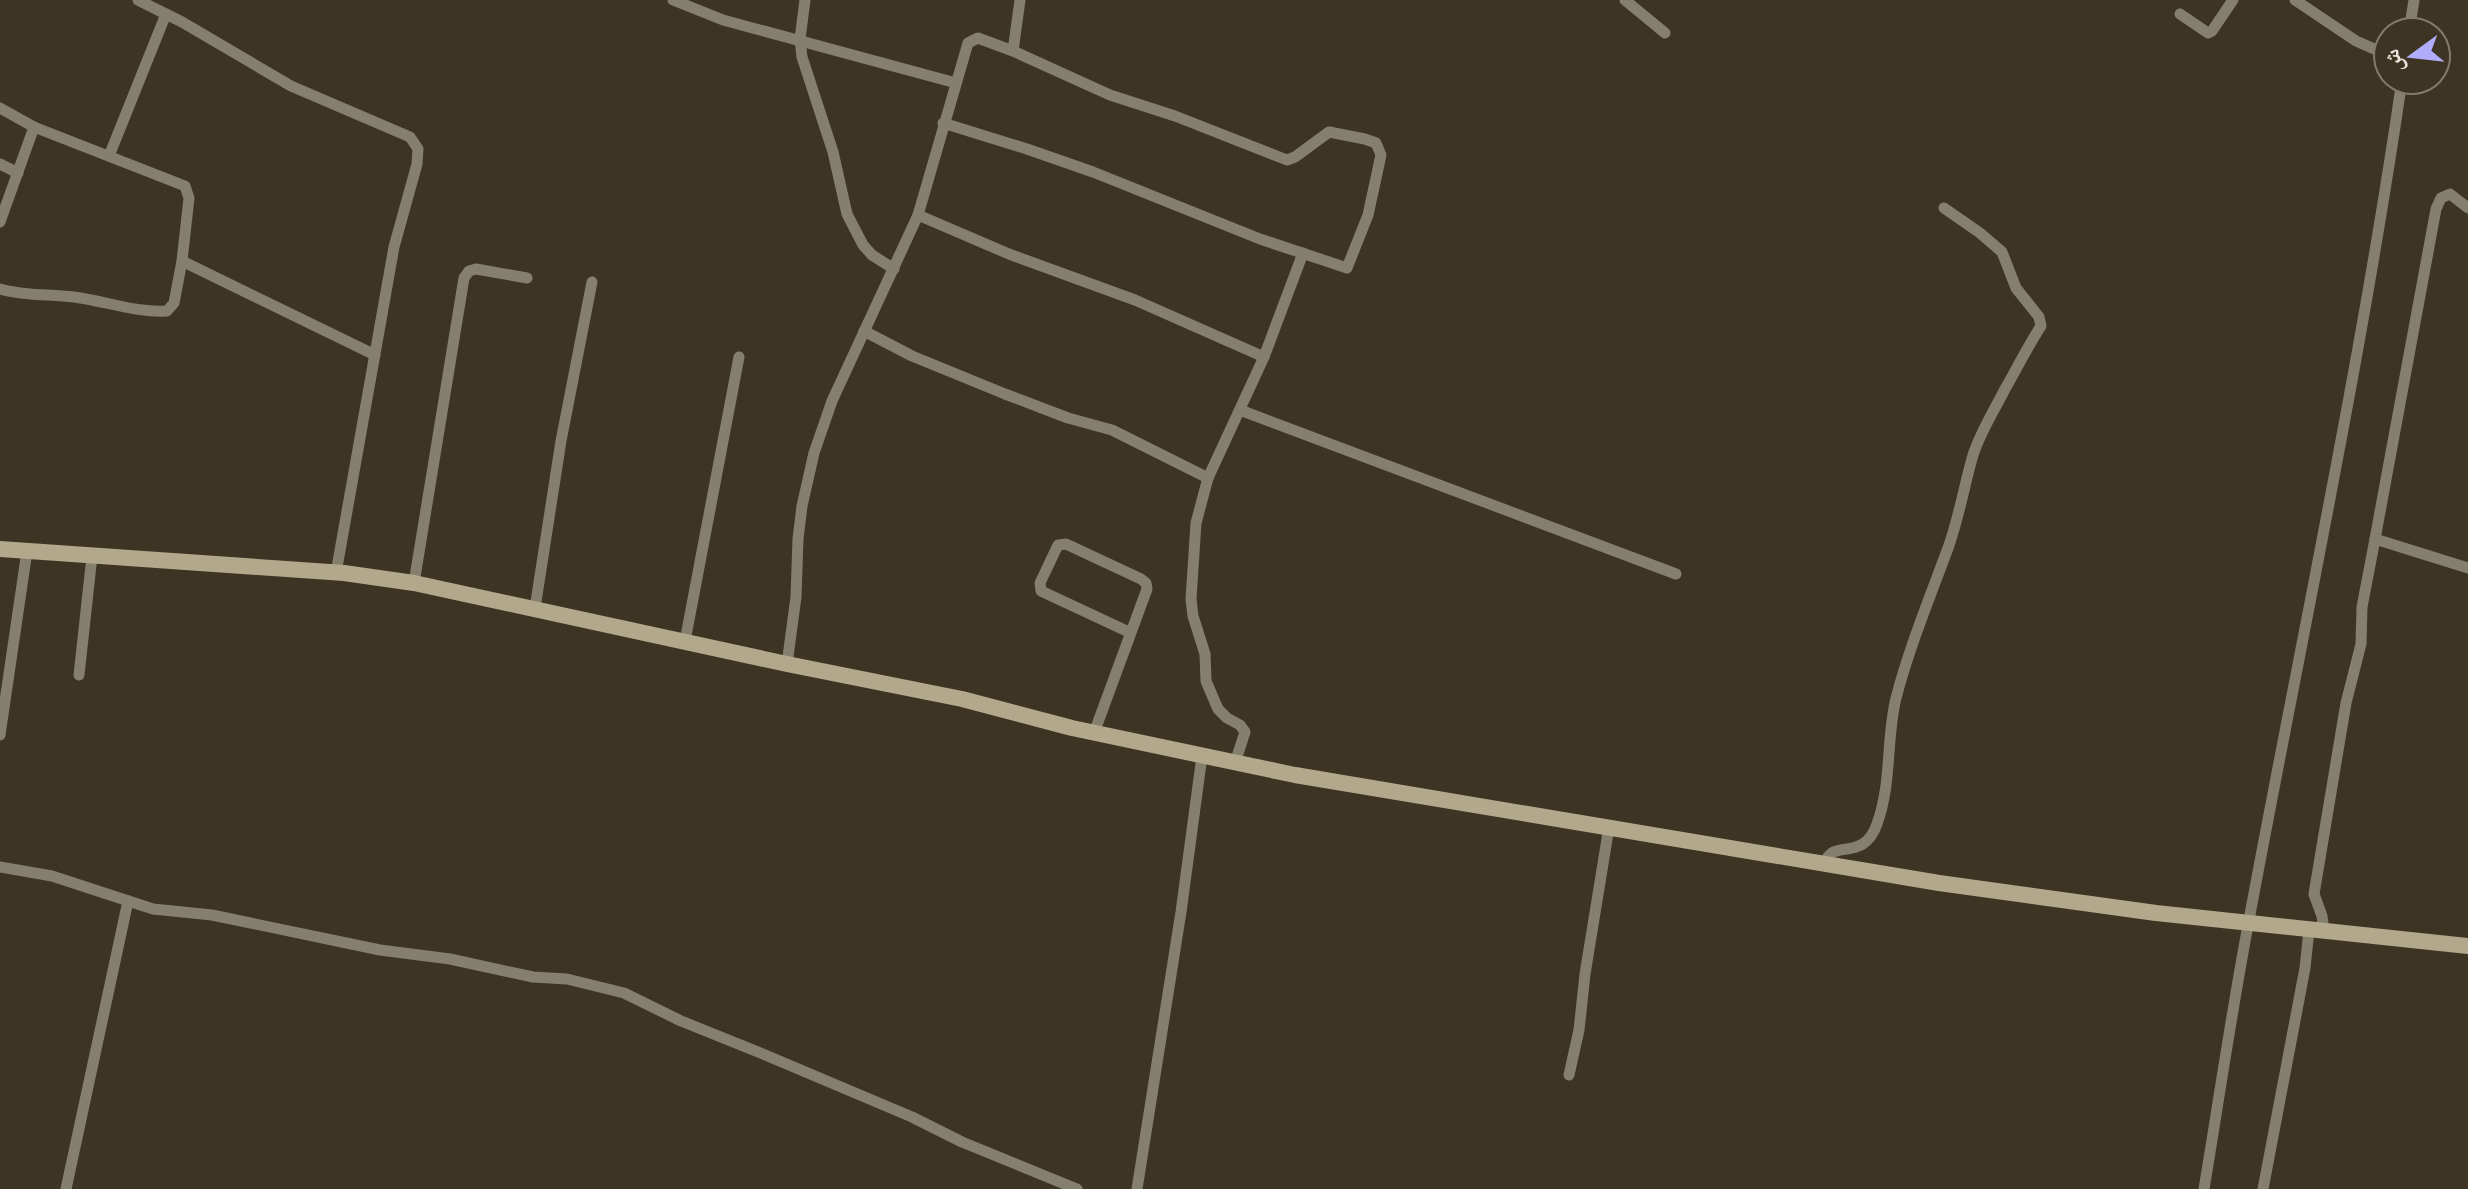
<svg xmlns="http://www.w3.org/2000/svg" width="2468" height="1189" viewBox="0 0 2468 1189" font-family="'Public Sans','Noto Naskh Arabic',sans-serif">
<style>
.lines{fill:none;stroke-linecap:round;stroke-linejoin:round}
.street{stroke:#857f6e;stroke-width:11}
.secondary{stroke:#b2a88c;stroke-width:16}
</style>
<rect width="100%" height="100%" fill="#3e3424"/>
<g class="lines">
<!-- street -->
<g class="street">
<polyline points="138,0 182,22 291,86 410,137 418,149 417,164 394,247 336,573"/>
<polyline points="673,0 723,20 956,83"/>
<polyline points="805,0 800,39 802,57 833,152 847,214 863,245 872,255 894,269"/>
<polyline points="1625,0 1665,33"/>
<polyline points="2295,0 2356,41 2388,55"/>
<polyline points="2180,14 2208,33 2212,31 2233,0"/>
<polyline points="2409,32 2414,0"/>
<polyline points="1013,51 1020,0"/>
<path d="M0,108L34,127L185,186L189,198L182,261L174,303L167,311C137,313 105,301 74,297C49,294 24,296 0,289"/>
<polyline points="109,156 166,14"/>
<polyline points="0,164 18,173"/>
<polyline points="918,215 1009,254 1135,300 1264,357"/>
<polyline points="0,222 34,127"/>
<polyline points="182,261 375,355"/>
<polyline points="864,331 912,356 1005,394 1068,418 1112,430 1208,478"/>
<polyline points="1240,410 1676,574"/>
<polyline points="2375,539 2436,209 2441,198 2450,194 2468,208"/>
<polyline points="414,583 464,278 469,271 476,269 527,278"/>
<polyline points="535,608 561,441 592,282"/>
<polyline points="685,641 739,357"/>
<polyline points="787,664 796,597 798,539 802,506 814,453 832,401 918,215 968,43 978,38 1013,51 1110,95 1175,116 1287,160 1295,157 1329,132 1365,139 1376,143 1381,155 1368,215 1347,268 1260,239 1093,172 1027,149 943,123"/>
<polyline points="79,675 92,556"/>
<polyline points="1094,733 1147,589 1146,583 1141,579 1066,544 1058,545 1040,583 1041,591 1131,633"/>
<polyline points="0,735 27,551"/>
<polyline points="1235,763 1245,732 1240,725 1227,718 1218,709 1206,681 1205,654 1193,616 1191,599 1196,523 1208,478 1264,357 1303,253"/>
<path d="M1825,864C1831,837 1863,864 1877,824C1892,783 1886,739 1896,698C1909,648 1930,597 1948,548C1959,518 1964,486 1973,455C1981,431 1994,411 2005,389C2017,368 2028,346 2041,326L2039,317L2016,288L2002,252L1980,233L1944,208"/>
<polyline points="0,867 52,876 153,909 212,915 380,950 450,959 533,977 567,979 624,993 681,1021 763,1054 912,1117 962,1142 1077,1189"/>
<polyline points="2324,932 2322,916 2314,894 2346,703 2361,644 2362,607 2375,539 2468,568"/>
<polyline points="1569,1075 1579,1030 1585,974 1609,827"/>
<polyline points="66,1189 128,901"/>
<polyline points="1137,1189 1181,912 1202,756"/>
<path d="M2204,1189C2219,1099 2232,1009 2249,920C2301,640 2361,362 2402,80"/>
<polyline points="2263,1189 2305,968 2309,930"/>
</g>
<!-- secondary -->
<polyline class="secondary" points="0,549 344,573 414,583 787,664 962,699 1072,728 1295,775 1939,883 2156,913 2468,946"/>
</g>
<!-- north arrow -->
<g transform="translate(2412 56) rotate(255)"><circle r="38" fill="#3e3424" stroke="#837b6d" stroke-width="2"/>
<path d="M0-6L14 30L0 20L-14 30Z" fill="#b1adfa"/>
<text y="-12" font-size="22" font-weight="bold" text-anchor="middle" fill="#ebe5db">ش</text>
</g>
</svg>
